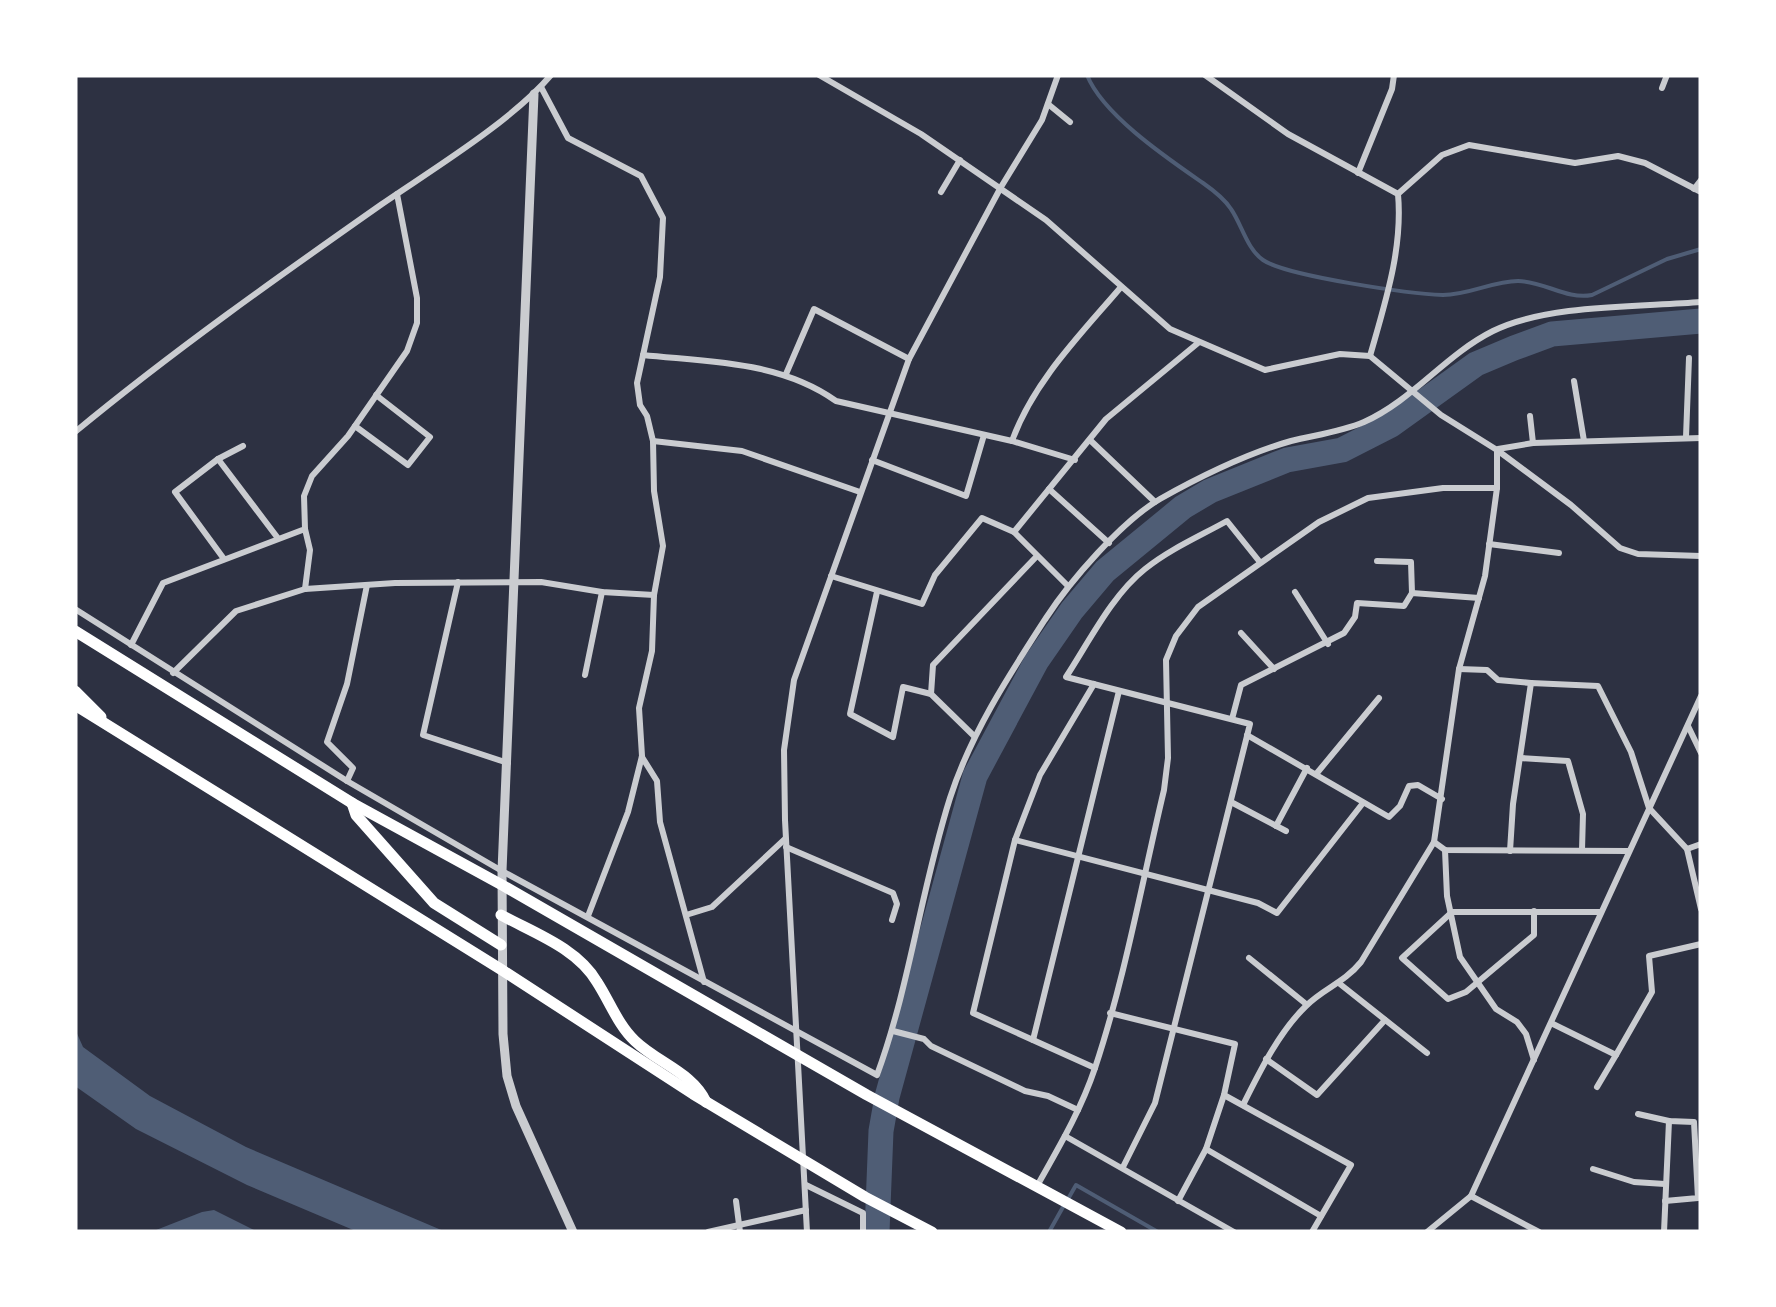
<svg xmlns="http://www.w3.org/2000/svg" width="1776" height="1307" viewBox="0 0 1776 1307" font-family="Cabin,sans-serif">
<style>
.water{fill:#4f5d75}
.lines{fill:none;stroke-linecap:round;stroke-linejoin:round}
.stream{stroke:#4f5d75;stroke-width:4}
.river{stroke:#4f5d75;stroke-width:25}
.minor{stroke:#caccd0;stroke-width:6}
.tertiary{stroke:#caccd0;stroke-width:9}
.trunk{stroke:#fff;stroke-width:11}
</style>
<rect width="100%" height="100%" fill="#2d3142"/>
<!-- water -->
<g class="water">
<polygon points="75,1029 83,1047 150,1096 246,1147 446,1232 358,1232 247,1185 136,1129 75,1086"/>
<polygon points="214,1210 258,1232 151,1232 202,1212"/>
</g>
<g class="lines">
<!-- stream -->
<g class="stream">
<path d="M1087,75C1103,115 1167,158 1203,183C1213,190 1224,198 1231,209C1242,225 1247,249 1263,260C1286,276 1411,294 1443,295C1469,295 1493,281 1518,281C1544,281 1566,300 1592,295L1667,259L1701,249"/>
<polyline points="1068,1199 1076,1185 1158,1232"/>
<polyline points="1049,1232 1063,1207"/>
</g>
<!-- river -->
<polyline class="river" points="877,1232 881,1131 887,1097 975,776 1036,662 1072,610 1105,571 1183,507 1210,491 1287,460 1342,450 1391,425 1476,364 1514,348 1552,334 1701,321"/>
<!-- minor -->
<g class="minor">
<polyline points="819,75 921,134 1046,220 1170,329 1265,370 1340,354 1370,356 1441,415 1497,450 1571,505 1620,548 1638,554 1701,556"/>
<path d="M1205,75L1288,134L1398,194C1403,249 1385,303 1370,356"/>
<polyline points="541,87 568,138 641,176 663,218 660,277 637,383 640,405 647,416 653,441 654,491 663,546 654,595 652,651 639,708 642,756 628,812 588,916"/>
<polyline points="1662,88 1667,75"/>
<polyline points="1048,104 1070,122"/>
<polyline points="1358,173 1392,89 1394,75"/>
<polyline points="1694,189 1701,180"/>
<polyline points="941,192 960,160"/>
<polyline points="1399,193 1442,155 1469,145 1575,163 1618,156 1645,163 1701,192"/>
<path d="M643,355C709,362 780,361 836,401L1012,441L1075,460"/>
<polyline points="786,374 814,309 909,359"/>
<polyline points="1574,381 1584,441"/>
<polyline points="1530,416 1533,443"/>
<polyline points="355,426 408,465 430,437 376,395"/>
<path d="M75,432C173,351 278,277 382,204C433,169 512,121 551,75"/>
<polyline points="1686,437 1689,358"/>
<polyline points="1090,440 1155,502"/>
<polyline points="653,441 742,451 860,492"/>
<path d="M1012,441C1033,382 1081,334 1121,287"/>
<polyline points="1498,449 1533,443 1701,438"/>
<polyline points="218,459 277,537"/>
<polyline points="872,460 966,496 984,435"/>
<polyline points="1049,489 1109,543"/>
<polyline points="305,529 310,550 305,589"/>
<polyline points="1489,544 1559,553"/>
<polyline points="224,559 175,492 218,459 243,446"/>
<polyline points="1377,561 1411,562 1412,593"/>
<polyline points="831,576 922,604 935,575 982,518 1014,532"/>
<polyline points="458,582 423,735 508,763"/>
<polyline points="1067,585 1014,532 1106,419 1198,343"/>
<polyline points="877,592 850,714 893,737 903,687 931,694 974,736"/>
<polyline points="1295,592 1328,644"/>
<path d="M75,609L347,781L502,871L877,1075C910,985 921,889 950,798C971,733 1009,675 1046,618C1070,581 1122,521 1160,499C1201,476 1245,454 1291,441C1315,435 1341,432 1364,422C1413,400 1445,355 1493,331C1547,304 1640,307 1701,302"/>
<polyline points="1241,633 1274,669"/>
<polyline points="131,645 163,583 305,529 304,496 312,476 348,436 407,351 417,323 417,298 397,194"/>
<polyline points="1459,669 1487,670 1498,680 1531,683"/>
<polyline points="173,673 236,611 305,589 395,583 541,582 602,592 654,595"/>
<polyline points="585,675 602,592"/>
<polyline points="1094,684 1040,775 1015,840 973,1013 1095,1068"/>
<polyline points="931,694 933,665 1036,557"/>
<polyline points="1232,719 1241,685 1344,633 1355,617 1357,603 1404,606 1412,593 1479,598"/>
<polyline points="1688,726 1701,753"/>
<polyline points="1247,735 1389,817 1400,806 1409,786 1418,785 1442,799"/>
<polyline points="642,757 657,781 660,822 704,982"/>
<polyline points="1520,758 1568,761 1583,814 1582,850"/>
<polyline points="1317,773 1379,698"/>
<polyline points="347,781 353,768 327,742 347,684 367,585"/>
<polyline points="1231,802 1286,831"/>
<polyline points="1276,826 1307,768"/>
<polyline points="1015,840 1258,903 1277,913 1363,803"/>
<polyline points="1434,842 1445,850 1628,851"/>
<polyline points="786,847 893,893 897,904 892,920"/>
<polyline points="1687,849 1701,844"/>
<polyline points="1445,850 1447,896 1460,957 1496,1009 1517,1022 1526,1034 1534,1060"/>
<polyline points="1510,851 1513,804 1531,683 1598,686 1631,752 1649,808 1687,849 1701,909"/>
<polyline points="1534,911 1534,935 1466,992 1448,999 1402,958 1452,912 1601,912"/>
<polyline points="686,915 712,907 785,839"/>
<polyline points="1249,958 1306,1004"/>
<polyline points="1340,984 1427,1053"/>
<polyline points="1110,1013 1235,1044 1224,1095 1351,1165 1312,1232"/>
<polyline points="1553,1024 1616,1055 1652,992 1649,956 1701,944"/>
<polyline points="893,1031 924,1039 931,1046 1025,1091 1048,1096 1078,1110"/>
<polyline points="1033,1040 1119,691"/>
<polyline points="1266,1059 1317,1095 1385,1020"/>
<polyline points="1597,1087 1616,1055"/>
<path d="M1243,1105C1260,1071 1279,1032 1306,1006C1324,988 1344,983 1361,962L1434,842L1459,669L1485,576L1497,488V451"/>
<polyline points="1638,1114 1669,1121 1694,1122 1698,1198 1665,1201"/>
<polyline points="1065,1136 1234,1232"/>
<polyline points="1206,1149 1321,1216"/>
<path d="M1123,1167L1155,1103L1250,724L1066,677C1089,642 1112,595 1145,569C1170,549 1200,536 1227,521L1259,561"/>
<polyline points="1593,1169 1634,1182 1665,1184"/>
<polyline points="806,1185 863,1213 863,1232"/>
<path d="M1037,1186C1059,1147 1081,1110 1095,1068C1125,978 1142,882 1164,790L1168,758L1166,660L1176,636L1198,607L1319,522L1368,498L1443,488H1497"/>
<polyline points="1471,1196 1539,1232"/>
<polyline points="736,1201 740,1232"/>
<polyline points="1178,1201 1206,1149 1224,1095"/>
<polyline points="708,1232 806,1210"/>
<polyline points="807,1232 785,820 784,750 794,680 909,359 1001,187 1042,120 1058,75"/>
<polyline points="1427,1232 1471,1196 1701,696"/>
<polyline points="1664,1232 1669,1121"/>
</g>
<!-- tertiary -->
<polyline class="tertiary" points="534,94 502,871 503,1034 507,1076 516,1106 573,1232"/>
<!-- trunk -->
<g class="trunk">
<polyline points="75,631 352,803 502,885 867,1095 1121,1232"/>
<polyline points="75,691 101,717"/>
<polyline points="75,705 502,970 693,1094 865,1197 932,1232"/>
<polyline points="352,803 356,815 434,903 501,945"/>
<path d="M501,915C534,933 577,948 597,982C610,1002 618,1025 635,1041C658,1063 693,1073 706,1102"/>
</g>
</g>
<!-- border -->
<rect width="1776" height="1307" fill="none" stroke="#ffffff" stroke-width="155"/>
</svg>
